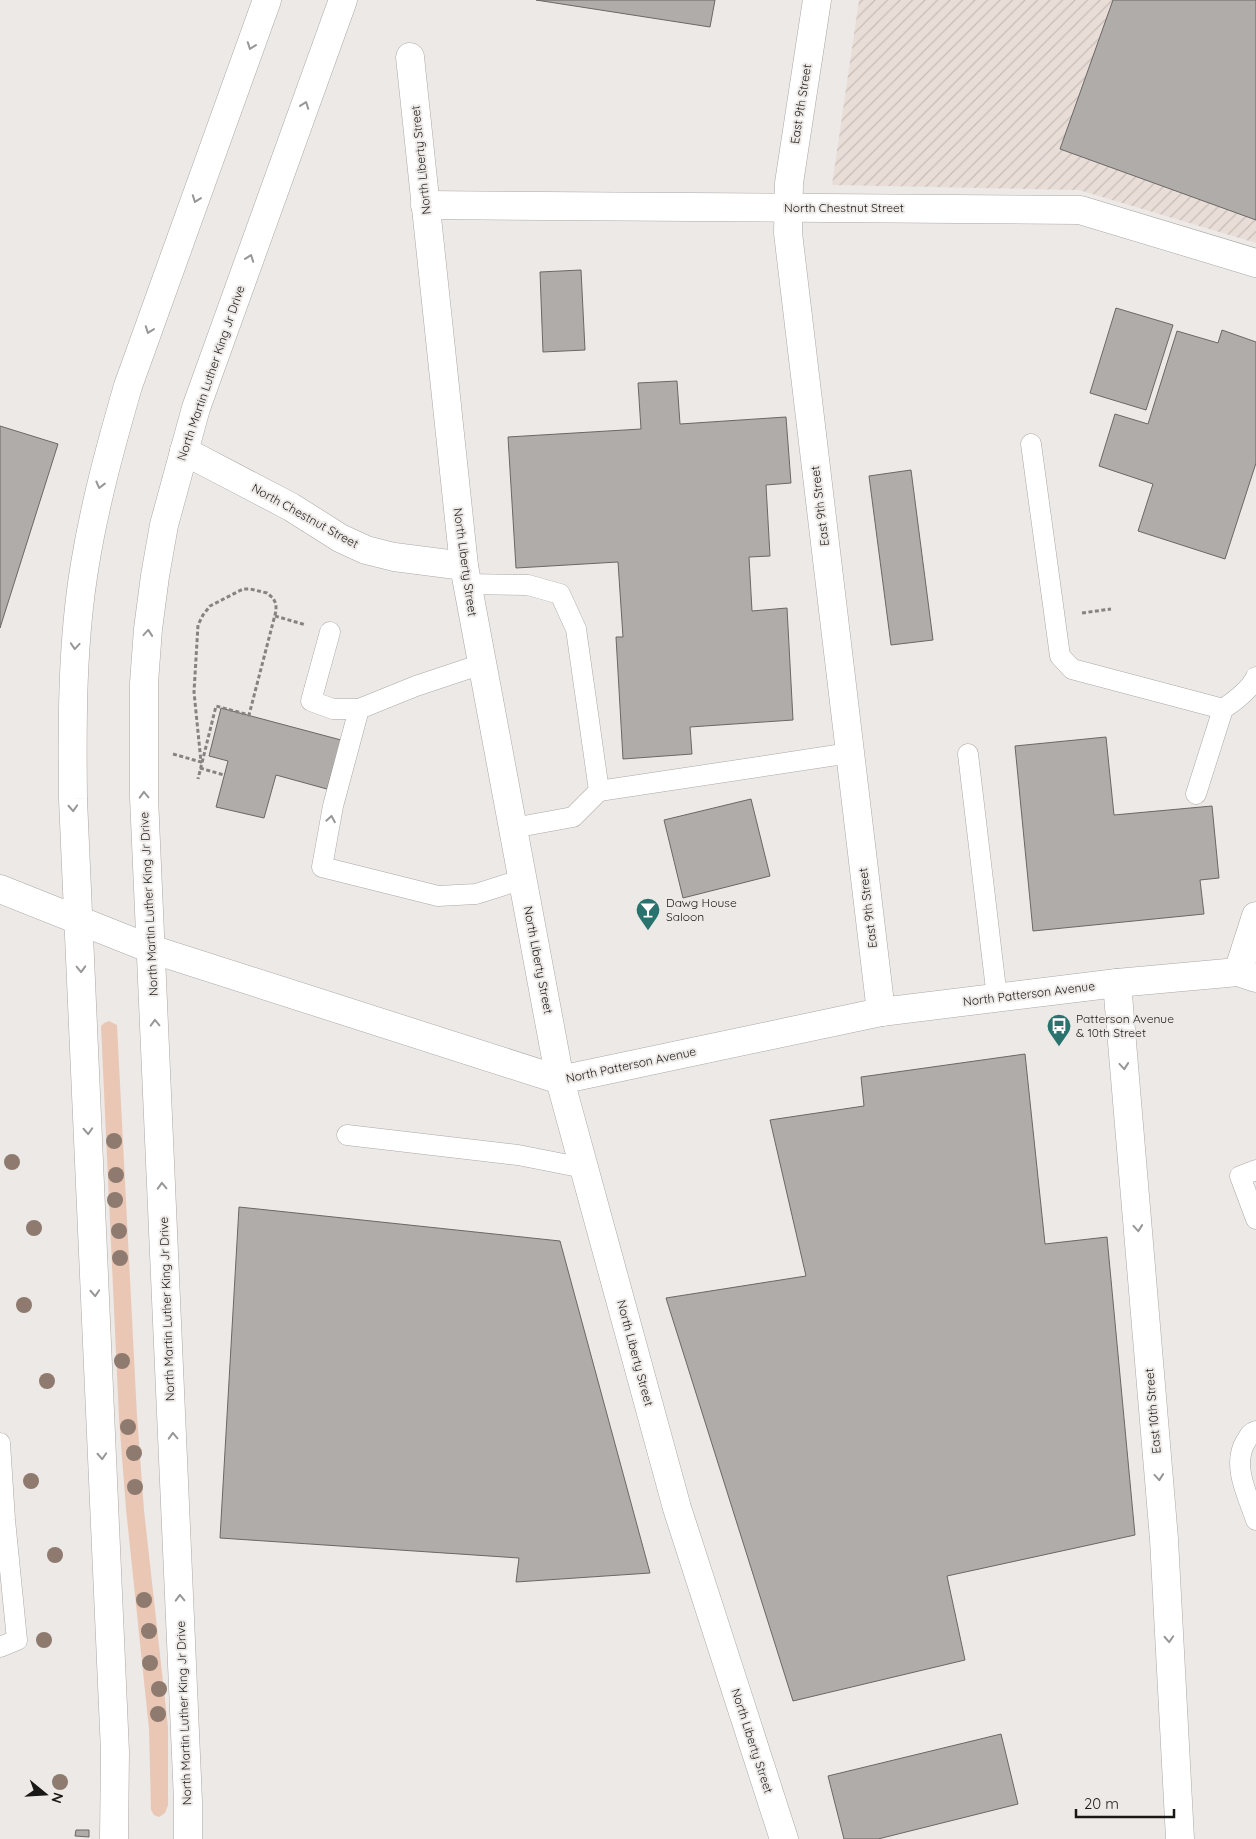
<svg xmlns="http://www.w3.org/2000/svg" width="1256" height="1839" viewBox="0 0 1256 1839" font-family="Quicksand,sans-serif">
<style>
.industrial{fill:url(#industrial-furrows)}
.green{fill:#e9c7b4}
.building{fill:#afacaa;stroke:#6a6765}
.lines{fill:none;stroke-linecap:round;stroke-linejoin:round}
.lane-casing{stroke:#aba8a6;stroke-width:21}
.street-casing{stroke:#aba8a6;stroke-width:29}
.secondary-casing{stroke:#aba8a6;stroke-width:29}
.primary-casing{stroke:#aba8a6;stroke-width:29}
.path{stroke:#868382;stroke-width:3;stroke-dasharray:4 2.5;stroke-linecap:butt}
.lane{stroke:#fff;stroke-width:20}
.street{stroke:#fff;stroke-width:28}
.secondary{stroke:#fff;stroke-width:28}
.primary{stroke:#fff;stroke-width:28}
.tree{fill:#8e7a6e}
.oneway{stroke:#989797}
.labels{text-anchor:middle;stroke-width:4;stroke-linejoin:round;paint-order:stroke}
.street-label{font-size:12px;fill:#191817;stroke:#ede9e7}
.poi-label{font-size:12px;fill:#191817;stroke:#ede9e7;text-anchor:start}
</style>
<defs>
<pattern id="industrial-furrows" width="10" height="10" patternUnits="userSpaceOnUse" patternTransform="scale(1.25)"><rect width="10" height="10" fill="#e9ddd7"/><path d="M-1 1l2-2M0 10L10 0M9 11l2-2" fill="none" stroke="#c7bdb8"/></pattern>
</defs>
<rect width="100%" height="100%" fill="#ede9e7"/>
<!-- industrial -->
<polygon class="industrial" points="859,0 1256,0 1256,243 1079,190 832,185"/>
<!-- green -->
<polygon class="green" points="109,1021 117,1025 137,1416 144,1510 168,1727 168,1805 165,1813 159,1817 154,1815 151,1810 149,1729 126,1509 119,1418 101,1026 104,1023"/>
<!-- building -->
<g class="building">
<polygon points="536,0 715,0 710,27"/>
<polygon points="1113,0 1256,0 1256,220 1060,149"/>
<polygon points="581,270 585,350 543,352 540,272"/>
<polygon points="1116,308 1173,325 1146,410 1090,393"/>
<polygon points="1222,330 1256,342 1256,463 1225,559 1138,531 1153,484 1099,466 1115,414 1148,424 1177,331 1218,343"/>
<polygon points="677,381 680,424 786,417 791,483 766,485 770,556 749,557 752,611 787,608 793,720 690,727 692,754 623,759 616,637 623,637 618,562 516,568 508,437 641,429 638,383"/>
<polygon points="0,426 58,444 0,628"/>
<polygon points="911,470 933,640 891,645 869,476"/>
<polygon points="221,708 341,740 327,789 276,775 264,818 216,807 228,761 209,756"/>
<polygon points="1106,737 1114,815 1212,806 1219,878 1200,880 1204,914 1033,931 1015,746"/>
<polygon points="751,799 770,876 683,898 664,820"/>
<polygon points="1025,1054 1045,1244 1107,1237 1135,1535 947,1576 965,1660 793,1701 666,1298 806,1276 770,1120 864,1106 861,1077"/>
<polygon points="239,1207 560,1241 650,1573 516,1582 519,1558 220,1538"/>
<polygon points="1001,1734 1018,1804 878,1839 844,1839 828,1776"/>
<polygon points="76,1830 89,1830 89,1837 75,1836"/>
</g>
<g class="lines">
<defs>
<g id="lane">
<path d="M1031,444L1060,656L1072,669L1223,709C1235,701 1250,690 1256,677"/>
<polyline points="467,584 528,585 560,594 576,629 599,791 573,817 513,828"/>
<polyline points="330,632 311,701 333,709 359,709 416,686 482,664"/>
<polyline points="359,709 333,806 322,867 438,896 476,894 523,879"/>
<polyline points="968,754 997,998"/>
<polyline points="599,791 850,753"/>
<polyline points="1196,794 1223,709"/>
<polyline points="347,1135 518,1155 584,1168"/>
<polyline points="1256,1170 1240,1176 1256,1219"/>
<path d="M1256,1431C1250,1433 1249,1436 1246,1441C1231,1465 1248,1496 1256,1520"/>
<polyline points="0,1443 5,1520 17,1640 0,1647"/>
</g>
<g id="street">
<polyline points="817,0 789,183 788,233 881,1012"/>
<polyline points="410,57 464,566 560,1080"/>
<polyline points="425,205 1080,210 1256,263"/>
<polyline points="184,451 291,507 340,538 366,550 394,557 464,566"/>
<polyline points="1238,972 1256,916"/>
<polyline points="1117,983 1164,1539 1180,1839"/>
</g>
<g id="secondary">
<polyline points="0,889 151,949 560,1080 881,1012 1117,983 1238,972 1256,978"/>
<polyline points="560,1080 677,1508 784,1839"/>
</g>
<g id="primary">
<path d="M114,1839L115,1752L73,799C72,720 72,641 85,564C95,503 111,445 128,386L267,0"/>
<polyline points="188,1839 188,1801 144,797 144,683 148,629 155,576 164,525 196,408 343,0"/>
</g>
</defs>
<!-- lane casing -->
<use href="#lane" class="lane-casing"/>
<!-- street casing -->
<use href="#street" class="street-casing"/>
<!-- secondary casing -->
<use href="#secondary" class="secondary-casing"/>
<!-- primary casing -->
<use href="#primary" class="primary-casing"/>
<!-- path -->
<g class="path">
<polyline points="1082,613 1111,609"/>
<polyline points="275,616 306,625"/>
<polyline points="173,754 201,762 194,692 198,625 203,615 210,606 243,589 250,589 267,593 273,598 276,604 276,611 249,715 216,706 198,779"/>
<polyline points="200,768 224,775"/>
</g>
<!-- lane -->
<use href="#lane" class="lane"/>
<!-- street -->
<use href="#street" class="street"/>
<!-- secondary -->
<use href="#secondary" class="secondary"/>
<!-- primary -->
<use href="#primary" class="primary"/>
</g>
<!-- trees -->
<g class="tree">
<circle cx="114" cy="1141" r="8"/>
<circle cx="12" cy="1162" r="8"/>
<circle cx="116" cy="1175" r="8"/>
<circle cx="115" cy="1200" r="8"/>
<circle cx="34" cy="1228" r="8"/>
<circle cx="119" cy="1231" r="8"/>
<circle cx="120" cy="1258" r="8"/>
<circle cx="24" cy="1305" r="8"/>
<circle cx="122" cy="1361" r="8"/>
<circle cx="47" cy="1381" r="8"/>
<circle cx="128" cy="1427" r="8"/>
<circle cx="134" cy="1453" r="8"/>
<circle cx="31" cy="1481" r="8"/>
<circle cx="135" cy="1487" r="8"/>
<circle cx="55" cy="1555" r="8"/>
<circle cx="144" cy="1600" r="8"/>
<circle cx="149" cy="1631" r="8"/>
<circle cx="44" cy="1640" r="8"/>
<circle cx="150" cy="1663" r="8"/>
<circle cx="159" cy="1689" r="8"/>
<circle cx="158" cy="1714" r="8"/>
<circle cx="60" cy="1782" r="8"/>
</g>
<!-- one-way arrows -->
<defs><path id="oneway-chevron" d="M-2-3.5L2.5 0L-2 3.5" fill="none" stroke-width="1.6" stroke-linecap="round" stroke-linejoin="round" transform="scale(1.25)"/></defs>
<g class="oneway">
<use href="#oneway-chevron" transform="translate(251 46) rotate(110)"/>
<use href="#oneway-chevron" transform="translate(305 105) rotate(-70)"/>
<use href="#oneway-chevron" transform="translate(196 199) rotate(110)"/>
<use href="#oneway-chevron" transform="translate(250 258) rotate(-70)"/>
<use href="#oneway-chevron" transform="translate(149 330) rotate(110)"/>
<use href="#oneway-chevron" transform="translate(100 485) rotate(104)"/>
<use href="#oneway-chevron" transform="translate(148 633) rotate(-85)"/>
<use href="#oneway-chevron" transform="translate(75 646) rotate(94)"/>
<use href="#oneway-chevron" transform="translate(144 795) rotate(-92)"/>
<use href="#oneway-chevron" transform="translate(73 808) rotate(87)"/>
<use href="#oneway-chevron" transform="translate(331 819) rotate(-80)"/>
<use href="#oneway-chevron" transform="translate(81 969) rotate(88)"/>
<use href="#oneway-chevron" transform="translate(155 1023) rotate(-92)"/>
<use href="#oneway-chevron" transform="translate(1124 1066) rotate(85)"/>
<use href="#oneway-chevron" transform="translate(88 1131) rotate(87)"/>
<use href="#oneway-chevron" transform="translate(162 1186) rotate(-92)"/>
<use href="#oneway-chevron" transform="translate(1138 1228) rotate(85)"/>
<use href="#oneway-chevron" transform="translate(95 1293) rotate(87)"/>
<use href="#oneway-chevron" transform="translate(173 1436) rotate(-92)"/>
<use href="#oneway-chevron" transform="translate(102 1456) rotate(87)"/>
<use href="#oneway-chevron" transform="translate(1159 1477) rotate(85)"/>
<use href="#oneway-chevron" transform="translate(180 1598) rotate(-92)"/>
<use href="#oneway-chevron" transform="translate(1169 1639) rotate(87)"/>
</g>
<!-- icons -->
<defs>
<symbol id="bar-pin" viewBox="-11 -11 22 30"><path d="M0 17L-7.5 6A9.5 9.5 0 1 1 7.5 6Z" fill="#29726e" stroke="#ede9e7"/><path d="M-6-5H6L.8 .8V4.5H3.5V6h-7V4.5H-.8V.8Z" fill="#fff"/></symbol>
<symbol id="bus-pin" viewBox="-11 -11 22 30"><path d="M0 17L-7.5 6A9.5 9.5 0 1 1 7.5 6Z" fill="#29726e" stroke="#ede9e7"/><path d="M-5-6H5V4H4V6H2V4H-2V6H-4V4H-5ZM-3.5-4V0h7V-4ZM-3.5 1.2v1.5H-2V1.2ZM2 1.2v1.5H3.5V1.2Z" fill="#fff"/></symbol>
</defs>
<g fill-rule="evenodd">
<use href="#bar-pin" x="634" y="896" width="28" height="38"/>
<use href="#bus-pin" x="1045" y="1012" width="28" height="38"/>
</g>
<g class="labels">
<!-- street labels -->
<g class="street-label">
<text transform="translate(801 104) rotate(-81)" y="4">East 9th Street</text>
<text transform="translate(421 160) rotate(-96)" y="4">North Liberty Street</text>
<text x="844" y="212">North Chestnut Street</text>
<text transform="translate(211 373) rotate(-71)" y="4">North Martin Luther King Jr Drive</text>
<text transform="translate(820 506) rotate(-97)" y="4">East 9th Street</text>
<text transform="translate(305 516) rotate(29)" y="4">North Chestnut Street</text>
<text transform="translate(465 562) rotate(82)" y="4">North Liberty Street</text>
<text transform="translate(149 904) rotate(-93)" y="4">North Martin Luther King Jr Drive</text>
<text transform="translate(868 908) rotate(-97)" y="4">East 9th Street</text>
<text transform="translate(538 960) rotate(79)" y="4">North Liberty Street</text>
<text transform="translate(1029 994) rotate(-7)" y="4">North Patterson Avenue</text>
<text transform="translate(631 1065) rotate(-12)" y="4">North Patterson Avenue</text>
<text transform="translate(167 1309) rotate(-92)" y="4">North Martin Luther King Jr Drive</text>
<text transform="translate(635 1353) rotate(75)" y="4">North Liberty Street</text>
<text transform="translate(1153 1411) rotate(-95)" y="4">East 10th Street</text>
<text transform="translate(184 1713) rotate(-92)" y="4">North Martin Luther King Jr Drive</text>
<text transform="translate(752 1741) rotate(72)" y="4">North Liberty Street</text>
</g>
<!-- poi labels -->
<g class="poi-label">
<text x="666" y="907">Dawg House<tspan x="666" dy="14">Saloon</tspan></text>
<text x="1076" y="1023">Patterson Avenue<tspan x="1076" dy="14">&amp; 10th Street</tspan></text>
</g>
</g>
<!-- north arrow -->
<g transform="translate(45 1794) rotate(108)" stroke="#ede9e7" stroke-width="4" paint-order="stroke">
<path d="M0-4L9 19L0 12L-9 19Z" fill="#191817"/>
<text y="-8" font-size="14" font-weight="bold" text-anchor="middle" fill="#191817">N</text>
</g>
<!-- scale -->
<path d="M1076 1809v8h98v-8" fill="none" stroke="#191817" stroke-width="2.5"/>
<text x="1084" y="1809" font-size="15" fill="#191817" stroke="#ede9e7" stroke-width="4" paint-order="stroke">20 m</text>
</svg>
